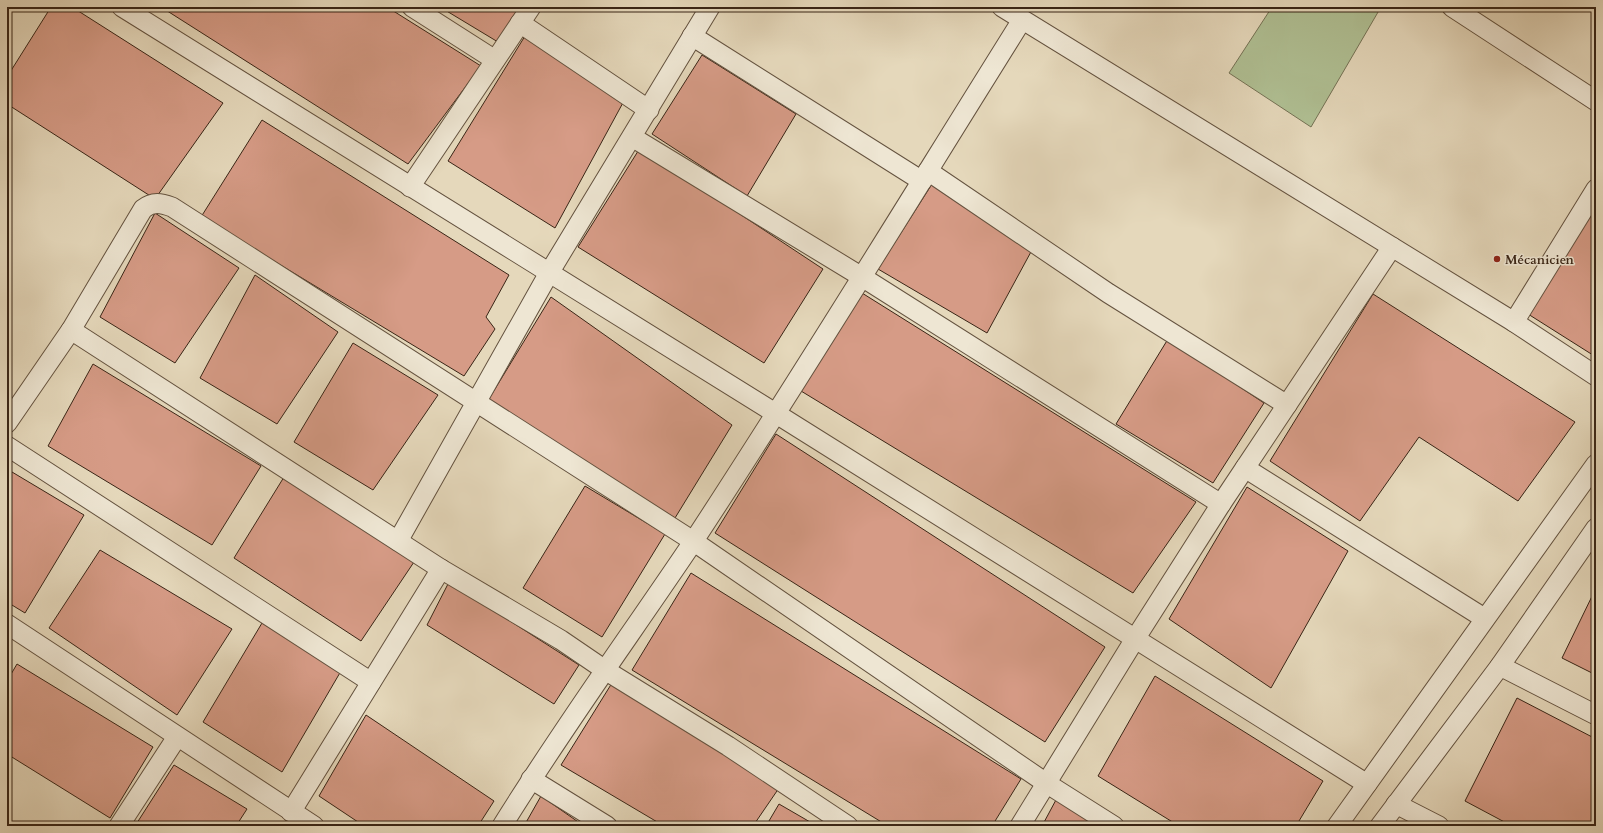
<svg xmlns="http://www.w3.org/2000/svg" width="1603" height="833" viewBox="0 0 1603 833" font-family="Cardo,serif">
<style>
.park{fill:#b0c094;stroke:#747255}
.building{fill:#d69b86;stroke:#392516}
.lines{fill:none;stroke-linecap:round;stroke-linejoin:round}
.street-casing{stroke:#64523f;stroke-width:21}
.street{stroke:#eee6d3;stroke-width:19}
.poi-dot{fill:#8f2418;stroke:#eee6d3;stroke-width:1.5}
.labels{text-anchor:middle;stroke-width:3;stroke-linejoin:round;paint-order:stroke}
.poi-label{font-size:13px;font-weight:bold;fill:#392516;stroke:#eee6d3;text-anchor:start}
</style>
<rect width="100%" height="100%" fill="#e5d8bb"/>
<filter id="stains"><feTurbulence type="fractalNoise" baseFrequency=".005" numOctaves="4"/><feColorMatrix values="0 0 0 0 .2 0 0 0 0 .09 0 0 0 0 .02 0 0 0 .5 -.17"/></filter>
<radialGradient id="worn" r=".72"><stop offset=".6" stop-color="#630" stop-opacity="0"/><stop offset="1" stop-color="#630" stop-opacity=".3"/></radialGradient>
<!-- park -->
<polygon class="park" points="1272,7 1381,7 1311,127 1229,73"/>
<!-- building -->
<g class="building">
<polygon points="51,7 72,7 223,103 155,199 7,104 7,77"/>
<polygon points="161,7 387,7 481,66 408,164"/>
<polygon points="440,7 520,7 498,42"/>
<polygon points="525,36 625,99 555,228 448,161"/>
<polygon points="702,55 796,114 747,196 652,134"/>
<polygon points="262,120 509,275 486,317 495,329 464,376 201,217"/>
<polygon points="640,148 823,269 764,363 578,247"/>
<polygon points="932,184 1032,250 987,333 878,269"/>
<polygon points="1596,206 1596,357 1528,314"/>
<polygon points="155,213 239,268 175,363 100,317"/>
<polygon points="255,275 338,332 277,424 200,378"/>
<polygon points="862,293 1196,502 1133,593 801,391"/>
<polygon points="1373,294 1575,422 1518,501 1419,437 1360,521 1270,461"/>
<polygon points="551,297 732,425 675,518 487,402"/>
<polygon points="1168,339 1264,403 1213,483 1116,424"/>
<polygon points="353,343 438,395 373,490 294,442"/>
<polygon points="93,364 261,466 212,545 48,446"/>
<polygon points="776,434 1105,647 1045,742 715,533"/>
<polygon points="7,469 84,515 25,613 7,602"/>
<polygon points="284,477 416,559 361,641 234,558"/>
<polygon points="585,486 665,534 602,637 523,588"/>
<polygon points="1247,487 1348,551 1271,688 1169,619"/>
<polygon points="100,550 232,629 177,715 49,628"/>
<polygon points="691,573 1021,779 992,826 888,826 632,670"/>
<polygon points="449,582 579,665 554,704 427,625"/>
<polygon points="1596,588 1596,675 1562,658"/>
<polygon points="262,623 341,671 282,772 203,722"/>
<polygon points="17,664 153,747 110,818 7,754 7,681"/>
<polygon points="1155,676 1323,781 1296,826 1179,826 1098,776"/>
<polygon points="612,683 779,788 753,826 664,826 561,765"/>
<polygon points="1517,698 1596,739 1596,826 1512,826 1465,801"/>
<polygon points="366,715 494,801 478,826 364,826 319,796"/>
<polygon points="174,765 247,809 236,826 135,826"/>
<polygon points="541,796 584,826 524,826"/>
<polygon points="1057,798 1099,826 1042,826"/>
<polygon points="779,804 817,826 766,826"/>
</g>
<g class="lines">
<defs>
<g id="street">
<polyline points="122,7 775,413 1367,784"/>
<polyline points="412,7 495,60"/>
<polyline points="1002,7 1514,322 1596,376"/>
<polyline points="1452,7 1596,101"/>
<polyline points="520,23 649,110"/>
<polyline points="692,36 922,181"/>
<polyline points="632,137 862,277 1221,504"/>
<polyline points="928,171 1108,293 1287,405"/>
<polyline points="410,187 531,7"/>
<polyline points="1514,322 1596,189"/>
<polyline points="71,330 441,569 561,640 605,670 728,746 848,826"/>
<path d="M7,423L71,330L143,209C153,201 161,203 172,207L693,541L1046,783L1114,826"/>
<polyline points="7,446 371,682"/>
<polyline points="1245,468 1484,618"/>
<polyline points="398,541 549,273 710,7"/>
<polyline points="7,624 314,826"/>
<polyline points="1500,666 1596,715"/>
<polyline points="531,779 607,826"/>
<polyline points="1396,804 1439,826"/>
<polyline points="291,812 441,569"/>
<polyline points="119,826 177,737"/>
<path d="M502,826C562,729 629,637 693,542C806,370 913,194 1022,20"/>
<polyline points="1020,826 1135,639 1221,504 1392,247"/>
<polyline points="1337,826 1596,464"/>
<polyline points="1380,826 1500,666 1596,528"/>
</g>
</defs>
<!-- street casing -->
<use href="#street" class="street-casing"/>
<!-- street -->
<use href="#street" class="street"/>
</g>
<!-- markers -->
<circle class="poi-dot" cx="1497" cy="259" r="4"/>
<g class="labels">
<!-- poi labels -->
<g class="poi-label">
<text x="1505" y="264">Mécanicien</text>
</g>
</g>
<!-- margin -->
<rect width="1603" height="833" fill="none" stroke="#e5d8bb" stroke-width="24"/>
<rect x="8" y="8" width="1587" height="817" fill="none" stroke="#392516" stroke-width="2"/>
<rect x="12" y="12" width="1579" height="809" fill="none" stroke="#392516"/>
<rect width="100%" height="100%" filter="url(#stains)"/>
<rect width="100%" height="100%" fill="url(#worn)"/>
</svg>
